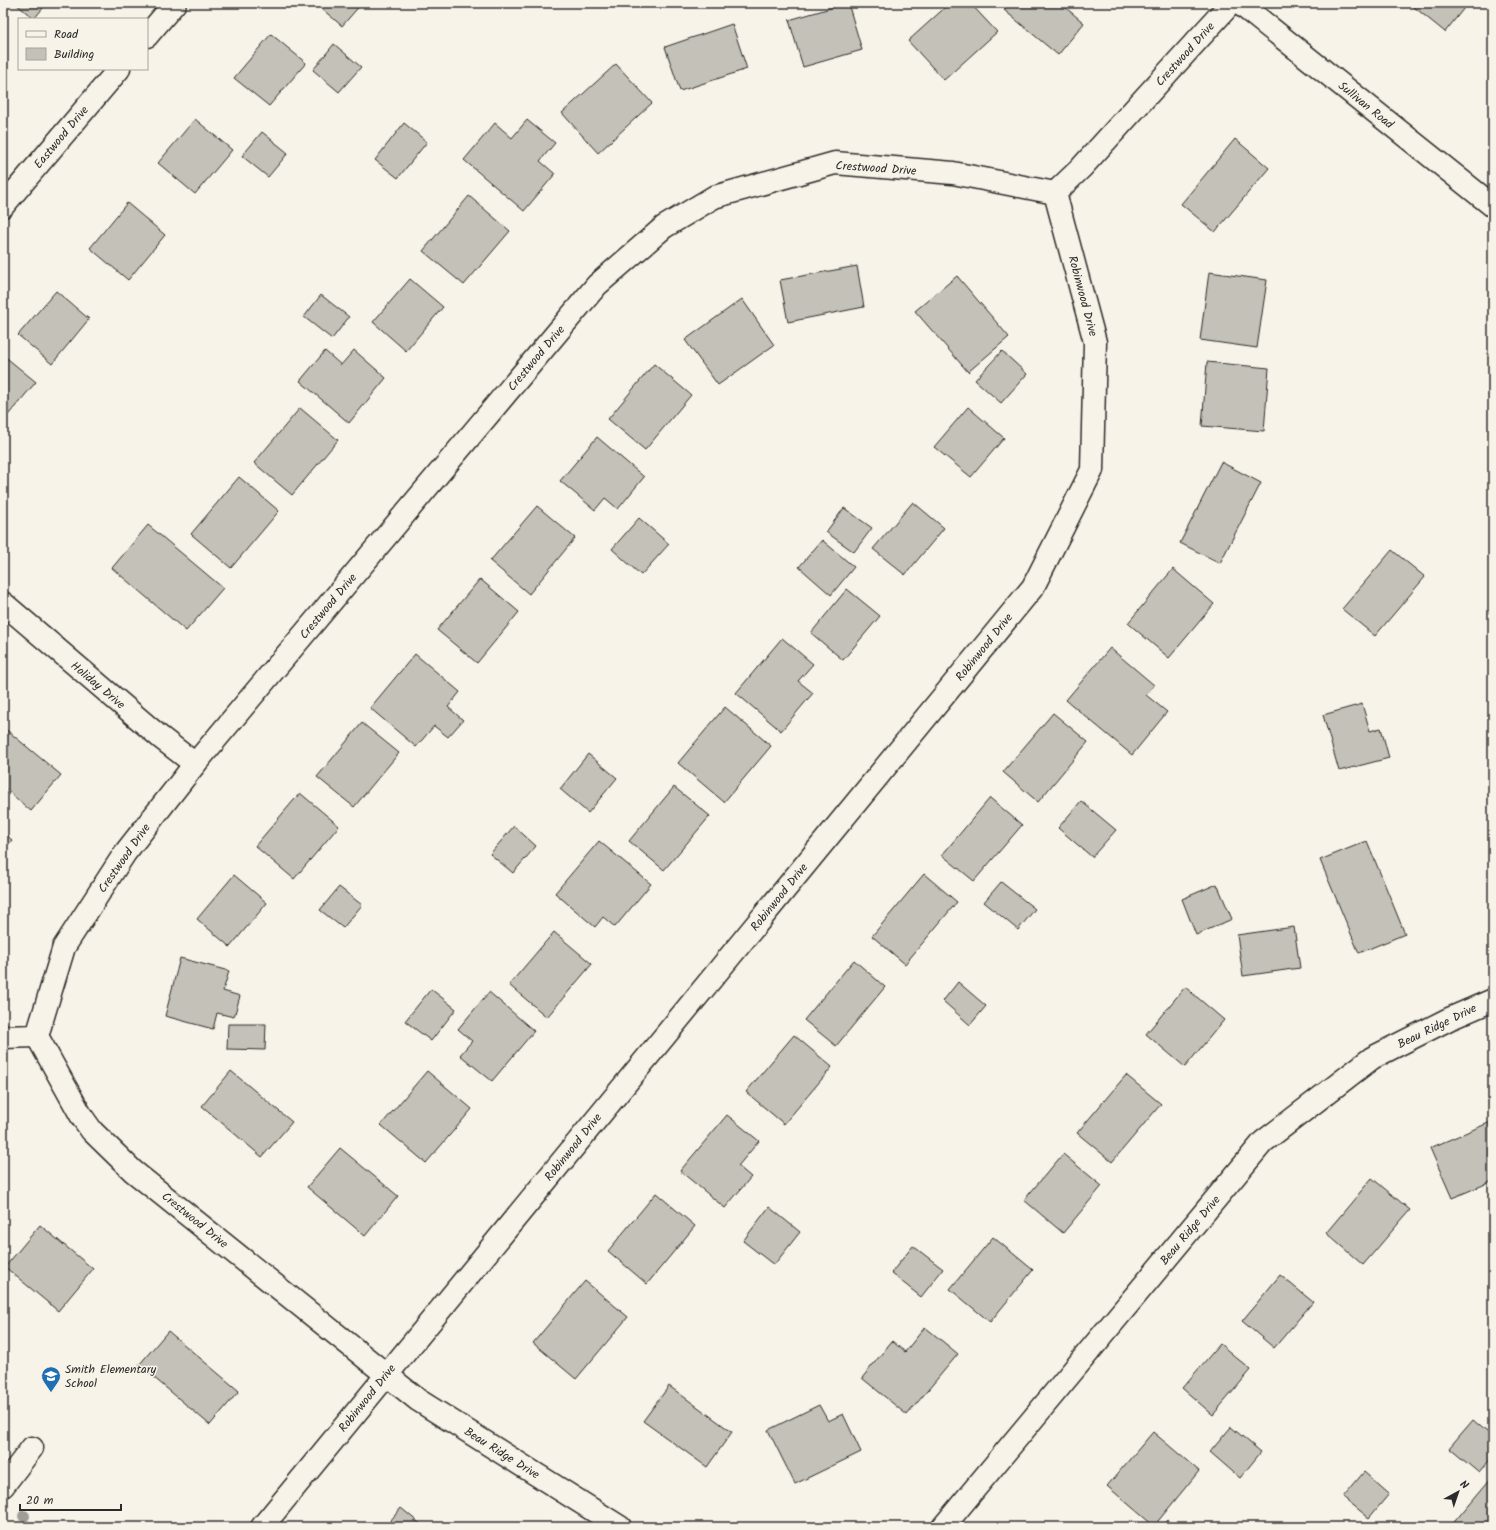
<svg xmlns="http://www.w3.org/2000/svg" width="1496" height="1530" viewBox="0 0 1496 1530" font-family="Kalam,sans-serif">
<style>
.building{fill:#c4c1b9;stroke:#2b2b2b}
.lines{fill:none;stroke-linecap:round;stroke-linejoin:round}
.minor-casing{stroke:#2b2b2b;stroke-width:25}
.minor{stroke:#f7f3e8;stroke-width:22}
.tree{fill:#9f9d96}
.labels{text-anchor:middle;stroke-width:3;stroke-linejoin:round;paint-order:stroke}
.street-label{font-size:12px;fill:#2b2b2b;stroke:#f7f3e8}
.poi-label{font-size:12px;fill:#2b2b2b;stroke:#f7f3e8;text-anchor:start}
</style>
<rect width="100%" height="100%" fill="#f7f3e8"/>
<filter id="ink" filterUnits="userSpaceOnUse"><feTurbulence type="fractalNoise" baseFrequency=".025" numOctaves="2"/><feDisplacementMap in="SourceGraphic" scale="8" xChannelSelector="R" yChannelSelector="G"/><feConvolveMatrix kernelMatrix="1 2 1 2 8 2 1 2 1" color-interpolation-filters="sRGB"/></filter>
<g filter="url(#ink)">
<!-- building -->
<g class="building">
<polygon points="15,3 47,3 34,19"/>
<polygon points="315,3 362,3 342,26"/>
<polygon points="848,3 862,50 803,67 789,20"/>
<polygon points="950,3 970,3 997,32 944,80 908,41"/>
<polygon points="1010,3 1060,3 1084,23 1058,55 1004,10"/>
<polygon points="1409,3 1468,3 1445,32"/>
<polygon points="732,24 747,69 680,91 665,47"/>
<polygon points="271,34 306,63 269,106 234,78"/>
<polygon points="334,44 361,67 339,92 313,70"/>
<polygon points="616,64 652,103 598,153 562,113"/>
<polygon points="195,119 232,150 195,194 158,163"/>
<polygon points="527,120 555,143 540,161 555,174 524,211 464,160 495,123 512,138"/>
<polygon points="404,123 427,142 398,178 375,160"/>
<polygon points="262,132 288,153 268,177 242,156"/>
<polygon points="1235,139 1269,168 1215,232 1181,204"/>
<polygon points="469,196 510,231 464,285 423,251"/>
<polygon points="127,203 165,235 128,280 90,248"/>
<polygon points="857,266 864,307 788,322 780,280"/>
<polygon points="1209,272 1267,280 1257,348 1200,340"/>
<polygon points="957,276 1009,337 968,372 915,311"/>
<polygon points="410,279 443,307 406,351 373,322"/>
<polygon points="56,291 89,319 52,364 18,335"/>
<polygon points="321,295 349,317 332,339 304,317"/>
<polygon points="742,299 774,345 718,385 685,340"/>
<polygon points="354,350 386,378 349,423 300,381 325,351 341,365"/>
<polygon points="1002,351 1027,374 1001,403 975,380"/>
<polygon points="3,355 36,382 3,421"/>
<polygon points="1207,362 1269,368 1264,431 1202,426"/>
<polygon points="654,364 691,395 645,450 608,419"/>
<polygon points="968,407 1004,438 971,477 934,447"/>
<polygon points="300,408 338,440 292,495 254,463"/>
<polygon points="597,437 644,477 618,509 605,498 595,510 560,481"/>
<polygon points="1221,462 1261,483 1220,563 1180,543"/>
<polygon points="239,477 279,511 231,568 191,534"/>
<polygon points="913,502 944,528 905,575 873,549"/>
<polygon points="537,506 575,538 529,594 490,561"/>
<polygon points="844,508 872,528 854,552 826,532"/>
<polygon points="639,518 669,544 641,575 612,549"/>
<polygon points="148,525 223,588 186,631 112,568"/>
<polygon points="822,540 854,567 831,595 799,567"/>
<polygon points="1392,550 1425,577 1375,636 1342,609"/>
<polygon points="1173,569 1214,604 1169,658 1128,623"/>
<polygon points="480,579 519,612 477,663 437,630"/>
<polygon points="847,589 880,616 843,660 811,633"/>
<polygon points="782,638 813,664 798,681 813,693 781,731 736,693"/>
<polygon points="1110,648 1154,685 1146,695 1167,712 1132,755 1066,700"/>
<polygon points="415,654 460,692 448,707 463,720 448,737 434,726 416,747 370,708"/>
<polygon points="1362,704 1370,731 1381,728 1389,758 1339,771 1323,715"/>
<polygon points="725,707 771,746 724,802 678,763"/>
<polygon points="1053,713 1088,742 1038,802 1003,772"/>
<polygon points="362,723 399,753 354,807 317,777"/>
<polygon points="3,727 61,775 31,811 3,787"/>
<polygon points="588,754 617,778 588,813 560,789"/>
<polygon points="674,787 710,816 664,870 629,841"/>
<polygon points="300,793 339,826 294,879 255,846"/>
<polygon points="990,798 1022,825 974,881 942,855"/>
<polygon points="1081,801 1116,830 1092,857 1058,828"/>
<polygon points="514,826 536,846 513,873 490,854"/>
<polygon points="3,832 12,840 3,851"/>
<polygon points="599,841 651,884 615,927 603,917 595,927 555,893"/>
<polygon points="1367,841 1405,934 1359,953 1320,860"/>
<polygon points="924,874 957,902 905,964 872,936"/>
<polygon points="234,875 267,903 230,947 197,919"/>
<polygon points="1001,882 1035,909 1018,930 984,902"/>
<polygon points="1217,884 1232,919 1196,935 1182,899"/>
<polygon points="339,887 362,905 343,928 320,910"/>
<polygon points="1294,927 1300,968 1243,976 1237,935"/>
<polygon points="554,932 592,964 547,1017 509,985"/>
<polygon points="180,958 229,971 223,991 240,996 234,1017 217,1013 213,1029 165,1016"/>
<polygon points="854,960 885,987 836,1046 804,1020"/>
<polygon points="958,982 986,1006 970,1025 943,1001"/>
<polygon points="1185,987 1224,1020 1185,1067 1146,1034"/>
<polygon points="431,989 456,1009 431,1041 405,1021"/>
<polygon points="489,992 534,1031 492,1081 460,1055 472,1041 458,1029"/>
<polygon points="228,1024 266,1024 265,1050 227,1049"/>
<polygon points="794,1035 832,1067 784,1124 746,1092"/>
<polygon points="231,1071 292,1122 262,1157 202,1106"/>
<polygon points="427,1071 472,1109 426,1163 381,1125"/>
<polygon points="1126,1075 1161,1104 1112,1162 1077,1133"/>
<polygon points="727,1115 759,1141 738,1166 751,1177 725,1208 680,1171"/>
<polygon points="1493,1121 1493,1181 1452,1198 1430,1148"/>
<polygon points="340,1148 398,1196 365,1236 307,1187"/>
<polygon points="1063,1154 1102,1186 1063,1233 1024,1200"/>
<polygon points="1372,1178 1410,1210 1363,1265 1326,1233"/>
<polygon points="656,1193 695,1226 647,1284 608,1251"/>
<polygon points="769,1207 800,1232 774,1265 743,1241"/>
<polygon points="40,1225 93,1269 58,1311 5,1267"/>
<polygon points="993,1237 1033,1270 990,1322 950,1289"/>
<polygon points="913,1246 943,1269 921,1297 891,1273"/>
<polygon points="1280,1275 1313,1302 1274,1348 1242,1321"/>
<polygon points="585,1281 628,1317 576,1379 533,1343"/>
<polygon points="925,1327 958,1354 907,1415 862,1378 892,1341 905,1352"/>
<polygon points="168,1331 239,1391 210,1425 139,1365"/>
<polygon points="1220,1344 1251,1370 1213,1415 1182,1388"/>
<polygon points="669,1386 732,1432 707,1467 643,1421"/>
<polygon points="819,1405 828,1421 843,1414 861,1452 795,1484 768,1430"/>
<polygon points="1473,1420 1493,1437 1493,1456 1479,1473 1449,1448"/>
<polygon points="1231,1427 1261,1452 1240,1478 1210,1452"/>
<polygon points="1153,1432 1199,1471 1154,1526 1107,1486"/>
<polygon points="1364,1472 1389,1494 1369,1518 1343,1497"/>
<polygon points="1492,1477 1493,1478 1493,1527 1450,1527"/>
<polygon points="401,1508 424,1527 385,1527"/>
<polygon points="1167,1520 1176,1527 1162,1527"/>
</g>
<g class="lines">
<defs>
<g id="minor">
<polyline points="1239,3 1493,206"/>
<polyline points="147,36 175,3"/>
<polyline points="3,206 119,69"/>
<polyline points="3,603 160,737 195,764"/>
<polyline points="37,1036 82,1117 92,1131 133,1171 418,1400 620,1527"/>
<polyline points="3,1037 37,1036 64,947 125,853 195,764 597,285 664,227 714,197 835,163 953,173 1055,193 1081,168 1231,3"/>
<polyline points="3,1486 32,1448"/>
<polyline points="262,1527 1033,587 1092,470 1095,342 1055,193"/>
<polyline points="943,1527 1263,1142 1372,1058 1449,1019 1493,1000"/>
</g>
</defs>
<!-- minor casing -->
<use href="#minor" class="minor-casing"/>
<!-- minor -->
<use href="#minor" class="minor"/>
</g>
<!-- trees -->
<circle class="tree" cx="24" cy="1516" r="6"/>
</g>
<!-- icons -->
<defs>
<symbol id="school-pin" viewBox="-11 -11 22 30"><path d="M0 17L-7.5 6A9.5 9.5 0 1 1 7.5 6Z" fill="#1f6fb2" stroke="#f7f3e8"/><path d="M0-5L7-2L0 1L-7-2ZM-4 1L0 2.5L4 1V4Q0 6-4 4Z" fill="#fff"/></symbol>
</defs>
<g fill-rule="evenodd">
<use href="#school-pin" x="40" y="1365" width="22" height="30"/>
</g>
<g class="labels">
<!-- street labels -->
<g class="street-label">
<text transform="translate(1185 54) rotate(-48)" y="4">Crestwood Drive</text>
<text transform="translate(1366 105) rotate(39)" y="4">Sullivan Road</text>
<text transform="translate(61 137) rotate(-50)" y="4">Eastwood Drive</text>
<text transform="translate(876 168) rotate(4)" y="4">Crestwood Drive</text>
<text transform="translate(1083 296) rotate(75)" y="4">Robinwood Drive</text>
<text transform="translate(536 358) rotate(-50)" y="4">Crestwood Drive</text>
<text transform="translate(328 606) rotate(-50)" y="4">Crestwood Drive</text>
<text transform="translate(984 647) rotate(-51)" y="4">Robinwood Drive</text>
<text transform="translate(98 685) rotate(40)" y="4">Holiday Drive</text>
<text transform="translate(124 858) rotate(-55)" y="4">Crestwood Drive</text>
<text transform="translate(779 897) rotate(-51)" y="4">Robinwood Drive</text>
<text transform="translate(1437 1026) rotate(-26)" y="4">Beau Ridge Drive</text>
<text transform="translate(573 1147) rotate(-51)" y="4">Robinwood Drive</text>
<text transform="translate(195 1220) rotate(39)" y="4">Crestwood Drive</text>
<text transform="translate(1190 1230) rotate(-50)" y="4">Beau Ridge Drive</text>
<text transform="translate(367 1398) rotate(-51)" y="4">Robinwood Drive</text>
<text transform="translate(502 1453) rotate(32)" y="4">Beau Ridge Drive</text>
</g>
<!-- poi labels -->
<g class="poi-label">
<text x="65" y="1373">Smith Elementary<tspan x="65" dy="14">School</tspan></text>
</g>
</g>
<!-- margin -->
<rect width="1496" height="1530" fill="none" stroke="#f7f3e8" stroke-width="16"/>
<rect x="8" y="8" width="1480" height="1514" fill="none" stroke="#2b2b2b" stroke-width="1.5" filter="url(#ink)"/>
<!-- legend -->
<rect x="18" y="18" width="130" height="52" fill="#f7f3e8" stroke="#a5a39c"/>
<rect x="26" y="31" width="20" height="6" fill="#f7f3e8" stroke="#a5a39c"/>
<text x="54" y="38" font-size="12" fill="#2b2b2b">Road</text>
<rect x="26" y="48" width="20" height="12" fill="#c4c1b9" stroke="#a5a39c"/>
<text x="54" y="58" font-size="12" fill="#2b2b2b">Building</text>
<!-- north arrow -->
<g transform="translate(1458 1492) rotate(40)" stroke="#f7f3e8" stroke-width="3" paint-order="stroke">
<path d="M0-3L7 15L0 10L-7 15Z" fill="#2b2b2b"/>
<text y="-6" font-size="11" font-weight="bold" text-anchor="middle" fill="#2b2b2b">N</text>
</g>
<!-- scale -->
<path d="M20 1504v6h101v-6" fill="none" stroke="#2b2b2b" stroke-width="2"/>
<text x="26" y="1504" font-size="12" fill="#2b2b2b" stroke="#f7f3e8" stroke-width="3" paint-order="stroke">20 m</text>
</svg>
